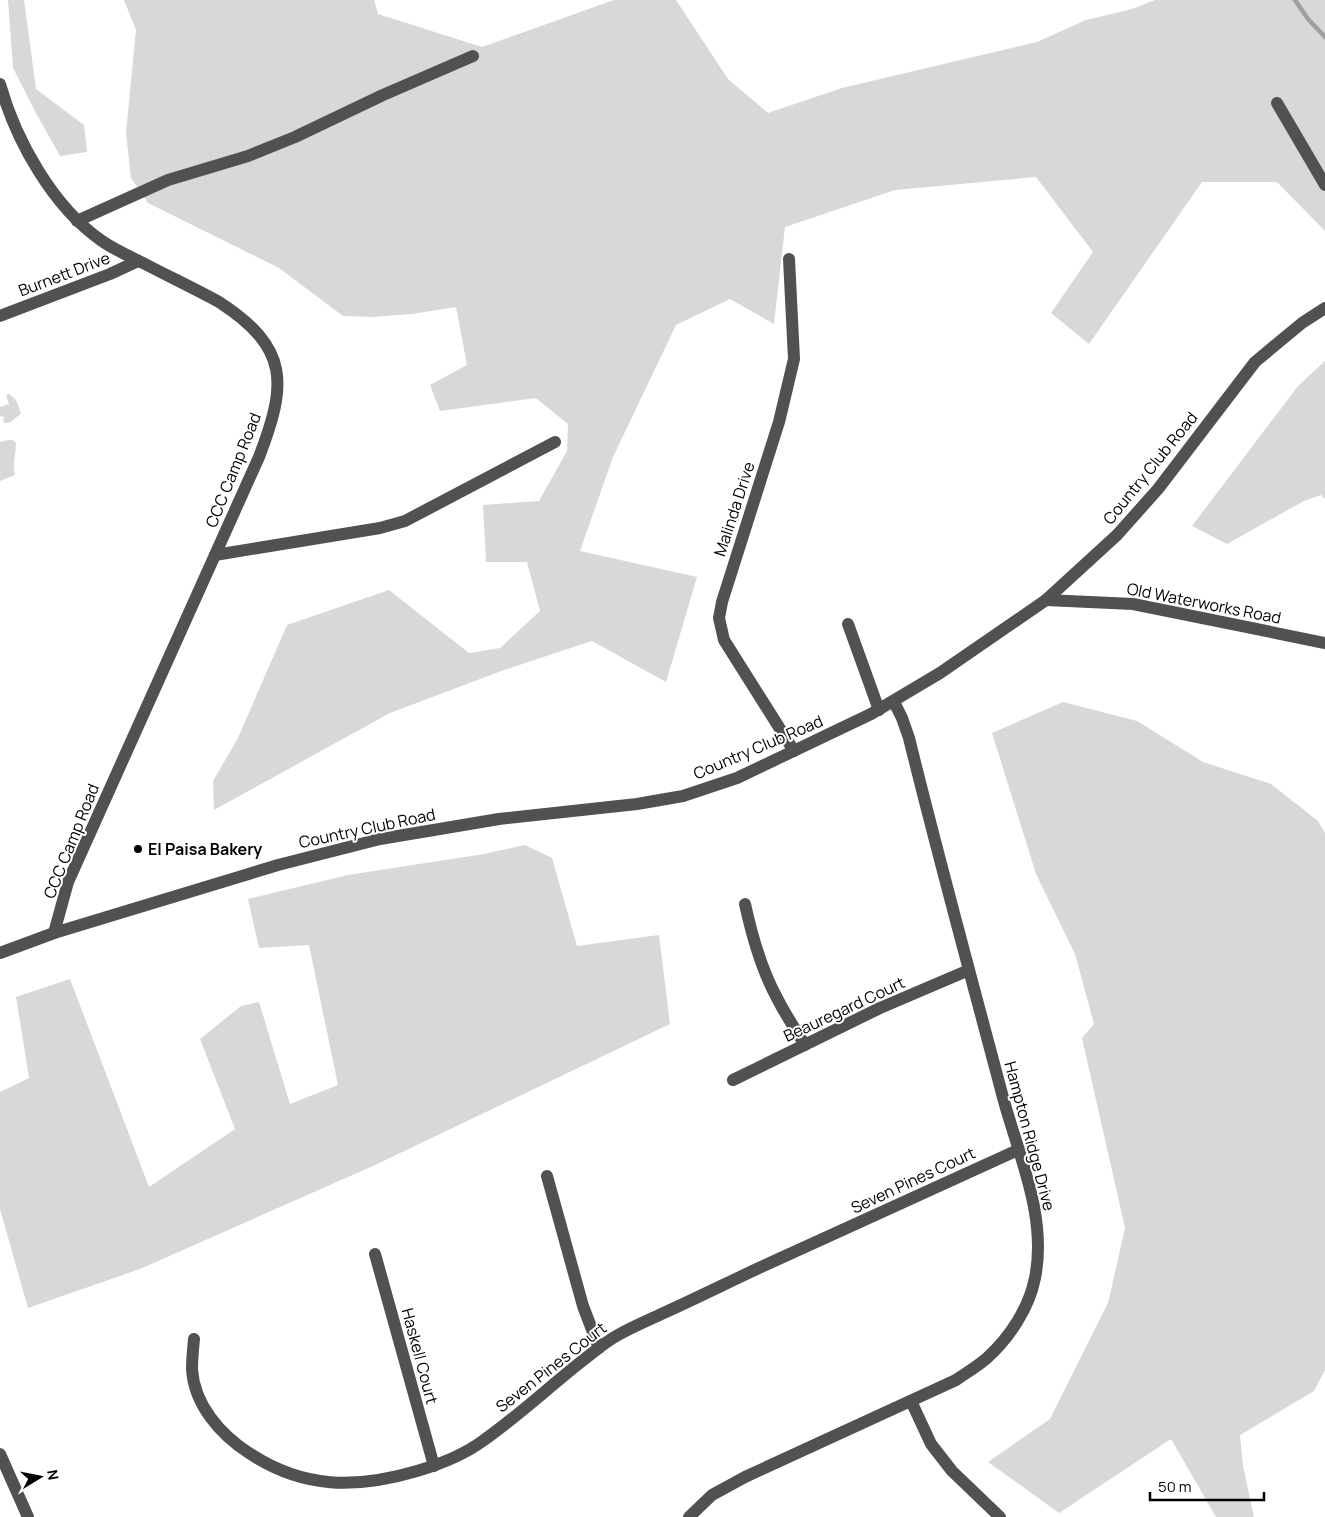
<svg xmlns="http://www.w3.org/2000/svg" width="1325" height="1517" viewBox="0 0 1325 1517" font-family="Manrope,sans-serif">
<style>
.green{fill:#d8d8d8}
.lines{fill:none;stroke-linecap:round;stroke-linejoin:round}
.stream{stroke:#9f9f9f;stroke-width:4.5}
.minor{stroke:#515151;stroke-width:12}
.poi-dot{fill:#000;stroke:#fff;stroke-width:2}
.labels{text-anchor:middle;stroke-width:4;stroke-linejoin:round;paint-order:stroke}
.street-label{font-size:16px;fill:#000;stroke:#fff}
.poi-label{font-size:16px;font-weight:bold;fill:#000;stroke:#fff;text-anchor:start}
</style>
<rect width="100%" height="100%" fill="#fff"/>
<!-- green -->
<g class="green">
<polygon points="8,0 24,0 36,89 84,125 87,152 60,156 36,113 13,68"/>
<polygon points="124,0 374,0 378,14 482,47 614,0 676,0 728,79 768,113 842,88 1037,42 1086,20 1132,9 1155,0 1325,0 1325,231 1277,182 1202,182 1089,344 1051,313 1093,252 1036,177 895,190 785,227 774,324 730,299 676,325 613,457 580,551 697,577 666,682 592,641 504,670 390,713 214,810 213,781 238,738 287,625 389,590 469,653 500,648 540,611 527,562 486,562 483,505 539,501 567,451 568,424 536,398 440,411 430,385 467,365 456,307 412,314 372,317 343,316 279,268 148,203 131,178 126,133 136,30"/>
<polygon points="1325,361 1325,499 1321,495 1304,501 1227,544 1192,526 1298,386"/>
<path d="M9,394L16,400L21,414C14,417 12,426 3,422L4,417L0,416V407L9,404L6,395Z"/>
<path d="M8,440H13L16,443C16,456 12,463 15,475L0,481V442Z"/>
<polygon points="1063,702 1137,721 1203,762 1271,784 1318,821 1325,833 1325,1370 1314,1391 1240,1435 1243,1466 1254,1517 1216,1517 1171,1439 1059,1513 988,1462 1050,1419 1108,1303 1125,1228 1082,1038 1094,1024 1075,954 1036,874 992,733"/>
<polygon points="525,845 552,858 577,946 659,935 670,1024 373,1166 140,1269 28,1308 0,1209 0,1092 29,1078 16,997 70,979 149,1187 235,1129 200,1039 241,1006 259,1002 290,1104 338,1085 309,945 259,948 248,899 348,875 484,854"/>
</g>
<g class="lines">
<!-- stream -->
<polyline class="stream" points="1295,0 1308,19 1325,37"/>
<!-- minor -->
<g class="minor">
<path d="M0,84C16,141 53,207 102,241C115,250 131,257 145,264C170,277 195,289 219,302C290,348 287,384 259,457L68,882L54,933"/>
<polyline points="1277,103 1325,185"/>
<polyline points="77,221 168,180 248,156 295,137 383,95 473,56"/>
<polyline points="789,259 794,359 779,422 722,602 719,618 724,640 794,751"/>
<polyline points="0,316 110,274 138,261"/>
<polyline points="215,555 380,528 405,521 555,442"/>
<polyline points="1046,600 1133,604 1325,643"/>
<polyline points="848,624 879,710"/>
<path d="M745,904C752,936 761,969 777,998C785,1014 795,1029 805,1045"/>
<polyline points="0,953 54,933 278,865 380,839 499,819 637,804 683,796 737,778 871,714 940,673 1046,600 1117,535 1158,489 1255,362 1302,323 1325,308"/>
<polyline points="733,1080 880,1008 969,970"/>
<polyline points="547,1176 583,1306 599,1348"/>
<polyline points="375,1254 434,1466"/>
<path d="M194,1339C193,1349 192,1359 192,1369C194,1405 221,1435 249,1453C303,1489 356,1489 417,1471C441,1464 464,1455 484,1440C518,1416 549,1387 582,1361C594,1352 605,1342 618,1335C634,1326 651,1319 668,1311C703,1295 737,1278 772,1262C854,1225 936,1187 1018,1150"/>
<polyline points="911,1401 931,1444 952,1471 1000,1517"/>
<polyline points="0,1454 28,1517"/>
<path d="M689,1517L712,1495L745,1477L956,1380C966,1373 978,1366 987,1358C1010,1337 1029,1308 1035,1278C1048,1214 1016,1150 1001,1090C970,973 938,856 909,738L902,718L894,702"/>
</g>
</g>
<!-- markers -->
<circle class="poi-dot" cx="138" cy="849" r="5"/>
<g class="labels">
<!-- street labels -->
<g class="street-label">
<text transform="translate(64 274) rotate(-21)" y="6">Burnett Drive</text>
<text transform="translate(1150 468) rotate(-51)" y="6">Country Club Road</text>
<text transform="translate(233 470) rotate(-68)" y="6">CCC Camp Road</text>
<text transform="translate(734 509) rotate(-72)" y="6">Malinda Drive</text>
<text transform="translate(1204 603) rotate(11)" y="6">Old Waterworks Road</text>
<text transform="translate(758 747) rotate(-23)" y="6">Country Club Road</text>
<text transform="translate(367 828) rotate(-12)" y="6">Country Club Road</text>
<text transform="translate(71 841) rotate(-68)" y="6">CCC Camp Road</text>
<text transform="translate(844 1009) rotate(-25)" y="6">Beauregard Court</text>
<text transform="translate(1030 1136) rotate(75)" y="6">Hampton Ridge Drive</text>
<text transform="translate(913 1180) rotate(-25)" y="6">Seven Pines Court</text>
<text transform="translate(420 1356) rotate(75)" y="6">Haskell Court</text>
<text transform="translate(551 1367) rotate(-38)" y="6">Seven Pines Court</text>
</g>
<!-- poi labels -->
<g class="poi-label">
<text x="148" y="855">El Paisa Bakery</text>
</g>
</g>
<!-- north arrow -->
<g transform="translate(40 1477) rotate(80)" stroke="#ffffff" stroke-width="4" paint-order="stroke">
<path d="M0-4L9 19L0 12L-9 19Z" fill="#000000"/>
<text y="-8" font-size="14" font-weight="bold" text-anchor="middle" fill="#000000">N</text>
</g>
<!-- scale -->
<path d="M1150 1492v8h114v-8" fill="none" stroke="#000000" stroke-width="2.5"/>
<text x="1158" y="1492" font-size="15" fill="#000000" stroke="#ffffff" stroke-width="4" paint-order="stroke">50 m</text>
</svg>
